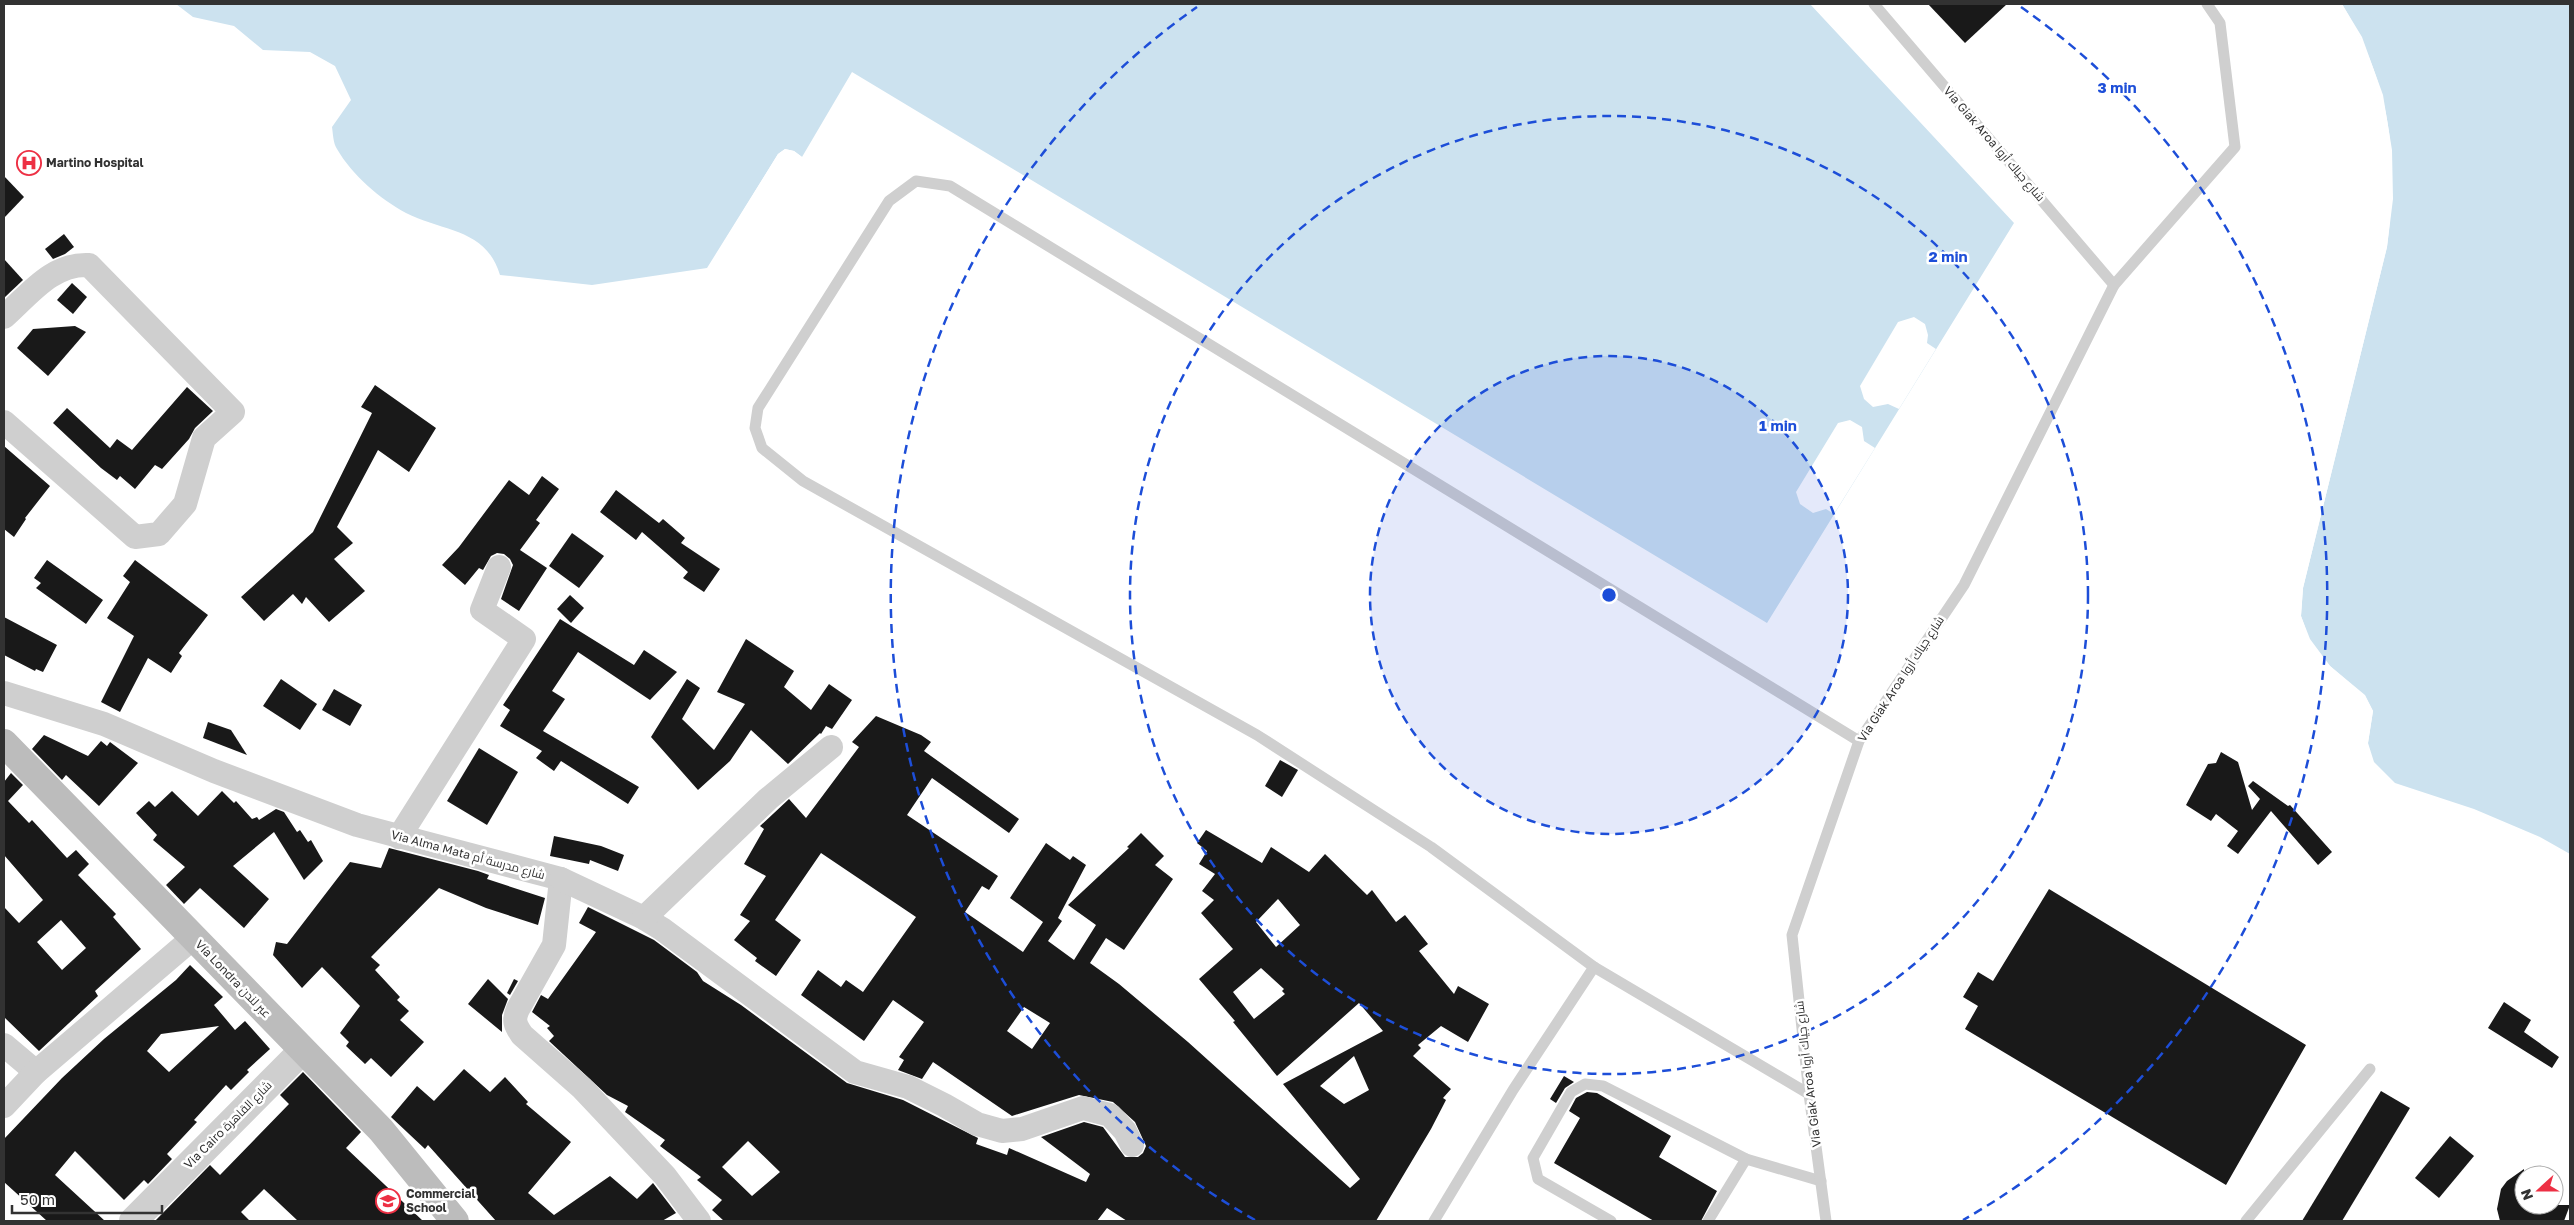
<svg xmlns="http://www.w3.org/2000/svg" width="2574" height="1225" viewBox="0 0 2574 1225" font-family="'Golos Text',Cairo,sans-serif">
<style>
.water{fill:#cce2ef}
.pier{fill:#fff}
.building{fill:#191919;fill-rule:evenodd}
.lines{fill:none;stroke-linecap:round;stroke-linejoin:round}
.service{stroke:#cfcfcf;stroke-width:11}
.minor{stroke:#cfcfcf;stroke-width:24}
.tertiary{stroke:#cfcfcf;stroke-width:28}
.secondary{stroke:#bcbcbc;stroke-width:28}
.ring{fill:none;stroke:#1d4ed8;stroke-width:2.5;stroke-dasharray:9 6}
.labels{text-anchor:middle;stroke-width:5;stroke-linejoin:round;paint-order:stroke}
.street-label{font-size:12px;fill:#323232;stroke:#fff}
.poi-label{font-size:12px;font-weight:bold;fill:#323232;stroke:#fff;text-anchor:start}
.centre{fill:#1d4ed8;stroke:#fff;stroke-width:2.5}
.ring-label{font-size:15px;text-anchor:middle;font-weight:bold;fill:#1d4ed8;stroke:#fff;stroke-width:5;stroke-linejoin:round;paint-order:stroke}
</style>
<rect width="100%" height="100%" fill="#fff"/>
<!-- water -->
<g class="water">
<path d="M176,4H1810L2014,223L1767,623L852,72L802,157L794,151L785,149L778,154L707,268L592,285L500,275C486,228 443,232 406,213C380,199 352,175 337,149C333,143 333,133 332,127L351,100L335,66L310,52L263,50L234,26L193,17Z"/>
<path d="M2342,4H2570V854L2540,837L2474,809L2395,783L2374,762L2368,743L2373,711L2365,696L2330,666L2309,639L2301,616L2303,588L2387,247C2399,153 2391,86 2342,4Z"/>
</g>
<!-- pier -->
<g class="pier">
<polygon points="2339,4 2342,4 2362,37 2383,95 2392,150 2393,199 2387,247 2303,588 2301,616 2310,639 2330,666 2365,695 2373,711 2368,743 2366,744 2370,711 2363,697 2328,668 2307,640 2298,616 2301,587 2384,246 2390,198 2390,150 2380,95 2360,38"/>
<polygon points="785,149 794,151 802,157 800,159 786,152 779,156 709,269 706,271 778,154"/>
<polygon points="1914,317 1925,324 1928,335 1927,343 1936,349 1899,409 1888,404 1873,407 1864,399 1860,386 1898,322"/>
<polygon points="1850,420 1862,427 1864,441 1875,448 1834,514 1826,509 1813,513 1800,504 1796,492 1838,423"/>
</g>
<!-- building -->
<g class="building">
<polygon points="1928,4 2007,4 1965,43"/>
<polygon points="4,176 24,197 4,218"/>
<polygon points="64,234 74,247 65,254 53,259 45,249"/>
<polygon points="4,259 23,280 4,298"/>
<polygon points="72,283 87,297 73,314 57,300"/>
<polygon points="75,326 86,332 48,376 17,348 33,329"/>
<polygon points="375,385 436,428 409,472 378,450 337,527 353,543 334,559 365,591 329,622 306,597 302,604 293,594 264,621 241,597 313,532 372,413 361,407"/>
<polygon points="187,387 213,411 195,428 189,439 162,469 155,465 135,489 120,476 117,480 101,468 53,423 67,408 110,448 117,439 132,450"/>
<polygon points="4,446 50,486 25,518 26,519 14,537 4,529"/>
<polygon points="542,476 559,489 536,520 540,523 520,550 547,568 519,611 501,599 513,565 510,559 504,554 497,553 491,556 483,570 479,568 465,585 442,565 459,547 509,480 529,495"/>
<polygon points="616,490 659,523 663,519 685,538 681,543 720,569 704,592 683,578 688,572 642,532 636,540 600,512"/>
<polygon points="572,533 604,556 579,588 549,566"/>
<polygon points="47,560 103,600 86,624 36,588 41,583 34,578"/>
<polygon points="135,560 208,615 179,653 182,656 171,673 148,658 120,712 101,702 134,636 107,618 130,582 123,576"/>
<polygon points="570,595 584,608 571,623 557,609"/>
<polygon points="4,617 57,645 43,672 36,669 35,671 4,655"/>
<polygon points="560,619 634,665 644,650 677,672 650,700 578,652 552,691 565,699 543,731 639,787 628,804 561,761 554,771 536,758 542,751 500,726 510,710 503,705"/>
<polygon points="746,639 794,671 784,687 811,710 829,684 852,700 832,729 826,726 821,734 820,733 788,764 751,730 730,761 698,790 651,737 687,679 700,688 682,719 714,750 745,704 717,692"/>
<polygon points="281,679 317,704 300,730 263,706"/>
<polygon points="334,689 362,705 350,726 322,710"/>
<path d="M876,716L921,735L931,742L924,751L1019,819L1009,833L932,778L907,815L998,876L989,890L982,886L965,912L1023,952L1043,922L1010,898L1046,843L1070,860L1073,856L1086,865L1058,918L1062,921L1048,941L1074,960L1096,925L1068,905L1129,848L1127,847L1141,833L1164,856L1155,865L1173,879L1124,950L1106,938L1090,963L1119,984L1188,1042L1350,1188L1360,1179L1283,1084L1383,1031L1359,1003L1277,1076L1233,1022L1235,1021L1199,979L1233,949L1201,913L1214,900L1202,891L1215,874L1199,864L1207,851L1197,843L1206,830L1262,863L1271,847L1309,872L1325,854L1367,895L1372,890L1396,922L1405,915L1428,944L1419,951L1454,994L1458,986L1489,1004L1468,1042L1441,1026L1418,1045L1421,1048L1413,1056L1451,1089L1443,1098L1446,1100L1431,1129L1376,1221H1127L1107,1208L1097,1221H724L712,1210L722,1200L697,1180L701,1177L660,1146L665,1140L625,1112L628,1106L607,1095L549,1041L554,1036L547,1028L550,1026L532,1012L541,995L548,999L596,932L579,923L588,907L654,940L697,972L703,981L741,1005L847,1083L903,1100L978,1138L976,1144L1007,1155L1009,1148L1086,1182L1090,1174L1041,1137L1084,1122L1103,1127L1125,1157H1138L1143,1153L1146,1146L1135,1122L1113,1102L1079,1095L1012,1116L933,1062L922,1079L898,1070L904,1060L899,1057L924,1022L893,1000L864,1041L801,995L818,970L841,987L846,980L863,992L916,917L821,853L775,920L801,940L776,976L755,961L757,958L734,940L750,921L740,915L766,876L744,864L764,829L760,826L789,799L806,818L859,747L852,742ZM1278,899L1300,925L1276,947L1256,922ZM1261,968L1284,989L1282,991L1285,994L1254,1019L1233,992ZM1024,1007L1050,1023L1032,1049L1007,1031ZM1354,1056L1369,1090L1344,1104L1320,1086ZM748,1141L780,1172L752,1196L722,1167Z"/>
<polygon points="208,722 231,730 247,755 203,738"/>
<polygon points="44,735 88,756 101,741 107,746 110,742 138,763 99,806 66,775 62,780 32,749"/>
<polygon points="479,748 518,772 487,825 447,801"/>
<polygon points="2221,752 2238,762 2252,810 2260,799 2248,786 2253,781 2288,806 2290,805 2332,852 2318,865 2271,811 2238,854 2227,846 2238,831 2216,814 2211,821 2186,805 2208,764 2216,763"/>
<polygon points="1280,760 1298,770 1282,797 1265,786"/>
<path d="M11,773L23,785L8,801L29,823L32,820L67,858L76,850L89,864L78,875L116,914L113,917L141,949L95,991L98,996L39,1051L4,1017V907L19,923L43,900L4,855V782ZM61,920L86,948L62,970L37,942Z"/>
<polygon points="172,791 198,816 222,791 234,803 236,801 252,819 257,817 259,820 276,809 284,812 297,832 300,830 308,842 311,840 323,861 304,880 274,832 233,866 269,899 244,928 200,888 184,904 166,885 185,867 153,840 157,835 136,813 149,801 155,807"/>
<polygon points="554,836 601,846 624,855 618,871 590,860 589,864 550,856"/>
<polygon points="389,848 478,871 489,875 487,879 545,898 538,925 486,908 439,888 371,957 380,965 375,970 400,997 397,1000 409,1011 400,1020 424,1042 391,1077 371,1058 365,1064 346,1046 349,1042 340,1033 360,1006 322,967 302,988 273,955 276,942 287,944 350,862 381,868"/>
<polygon points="2049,889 2306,1045 2226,1185 1965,1029 1978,1006 1963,997 1978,972 1993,981"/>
<path d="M190,965L223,997L214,1005L235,1030L245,1021L270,1049L247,1070L249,1072L231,1090L226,1085L194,1120L197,1122L167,1154L172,1159L148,1184L144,1180L124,1200L75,1151L55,1175L105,1221H47L4,1182V1139L62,1078L104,1039L176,980ZM219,1026L169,1072L147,1051L161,1034Z"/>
<polygon points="488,979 508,999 502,1015 502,1032 468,1004"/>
<polygon points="514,979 518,981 510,995 507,993"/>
<polygon points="2504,1002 2531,1020 2524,1032 2559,1057 2552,1068 2488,1028"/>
<polygon points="464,1069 490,1092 505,1077 528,1102 526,1104 571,1142 528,1193 554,1215 610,1176 637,1199 653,1183 676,1213 662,1221 496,1221 428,1145 425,1149 391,1117 417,1086 434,1101"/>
<polygon points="303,1072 361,1132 346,1148 423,1221 298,1221 264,1189 241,1212 250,1221 155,1221 210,1165 220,1175 289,1104 280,1095"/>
<polygon points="1564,1076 1574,1082 1565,1088 1556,1103 1550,1099"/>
<polygon points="2381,1091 2410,1108 2342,1221 2302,1221"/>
<polygon points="1587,1092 1597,1093 1671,1136 1659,1157 1717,1191 1701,1221 1654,1221 1554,1163 1580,1118 1569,1111 1576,1098"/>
<polygon points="2450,1136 2474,1156 2439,1198 2415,1178"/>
<polygon points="2524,1169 2524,1205 2570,1205 2564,1221 2500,1221 2497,1209 2501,1189 2507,1181"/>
</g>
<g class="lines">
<!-- service -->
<g class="service">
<polyline points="1874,4 2114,285"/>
<polyline points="1594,967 1431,847 1257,735 803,481 762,448 755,428 758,408 889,201 916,181 950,186 1859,741"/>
<polyline points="1434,1221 1513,1090 1594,967 1809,1094"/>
<polyline points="1611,1221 1538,1179 1533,1158 1571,1092 1585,1084 1603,1086 1746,1159 1821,1181"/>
<polyline points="1708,1221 1746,1159"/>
<polyline points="1826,1221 1809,1094 1792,935 1859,741 1964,585 2114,285 2235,147 2220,23 2207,4"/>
<polyline points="2246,1221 2370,1069"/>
</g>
<!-- minor -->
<g class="minor">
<path d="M4,317C29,295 52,263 89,265L233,412L204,438L185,504L159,534L135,537L4,422"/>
<path d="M4,693L104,724L214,771L357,825L561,879L554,945L518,1009C513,1020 515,1025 522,1035L582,1088L665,1176L699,1221"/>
<polyline points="399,837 524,639 482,610 499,567"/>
<polyline points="561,879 644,918 662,929 855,1072 908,1087 944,1105 977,1124 1002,1131 1022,1129 1083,1108 1110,1115 1125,1131 1132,1145"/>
<polyline points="644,918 768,799 831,747"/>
<polyline points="4,1045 36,1072"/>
<polyline points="4,1106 36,1072 193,938"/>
</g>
<!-- tertiary -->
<polyline class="tertiary" points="133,1221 302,1051"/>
<!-- secondary -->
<polyline class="secondary" points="4,743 381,1130 455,1221"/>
</g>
<!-- distance rings -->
<circle cx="1609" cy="595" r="239" fill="#1d4ed8" fill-opacity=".12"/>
<g class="ring">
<circle cx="1609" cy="595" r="239"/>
<circle cx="1609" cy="595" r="479"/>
<path d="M1255 1220A718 718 0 0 1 1197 7M2021 7A718 718 0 0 1 1963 1220"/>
</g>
<!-- icons -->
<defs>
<symbol id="hospital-ring" viewBox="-11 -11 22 22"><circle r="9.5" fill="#fff" stroke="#ed3044" stroke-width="1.5"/><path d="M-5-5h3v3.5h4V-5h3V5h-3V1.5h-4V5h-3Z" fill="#ed3044"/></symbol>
<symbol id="university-ring" viewBox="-11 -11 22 22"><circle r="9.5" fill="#fff" stroke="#ed3044" stroke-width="1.5"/><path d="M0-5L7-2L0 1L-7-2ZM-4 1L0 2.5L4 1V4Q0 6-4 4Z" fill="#ed3044"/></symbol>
</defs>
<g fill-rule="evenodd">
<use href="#hospital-ring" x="15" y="149" width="28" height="28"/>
<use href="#university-ring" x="374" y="1187" width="28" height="28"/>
</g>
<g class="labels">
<!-- street labels -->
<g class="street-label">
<text transform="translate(1994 144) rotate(49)" y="4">Via Giak Aroa شارع جياك أروا</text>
<text transform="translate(1901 679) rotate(-57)" y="4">Via Giak Aroa شارع جياك أروا</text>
<text transform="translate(468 855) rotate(15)" y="4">Via Alma Mata شارع مدرسة أم</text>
<text transform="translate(233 979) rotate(46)" y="4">Vía Londra عبر لندن</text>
<text transform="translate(1808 1074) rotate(-97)" y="4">Via Giak Aroa شارع جياك أروا</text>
<text transform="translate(228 1125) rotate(-45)" y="4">Via Cairo شارع القاهرة</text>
</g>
<!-- poi labels -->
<g class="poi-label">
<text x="46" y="167">Martino Hospital</text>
<text x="406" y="1198">Commercial<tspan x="406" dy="14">School</tspan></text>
</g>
</g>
<circle cx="1609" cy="595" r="8" class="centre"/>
<g class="ring-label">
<text x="2117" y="93">3 min</text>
<text x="1948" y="262">2 min</text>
<text x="1778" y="431">1 min</text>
</g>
<!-- border -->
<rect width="2574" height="1225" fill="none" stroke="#323232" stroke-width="10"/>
<!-- north arrow -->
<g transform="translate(2539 1190) rotate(249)"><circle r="24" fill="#ffffff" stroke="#adadad"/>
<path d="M0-4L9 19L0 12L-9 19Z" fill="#ed3044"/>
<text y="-8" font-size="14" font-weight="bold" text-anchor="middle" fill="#323232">N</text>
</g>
<!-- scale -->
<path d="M12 1205v8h150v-8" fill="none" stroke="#323232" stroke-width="2.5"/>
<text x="20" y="1205" font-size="15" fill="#323232" stroke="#ffffff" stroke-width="4" paint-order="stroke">50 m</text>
</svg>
